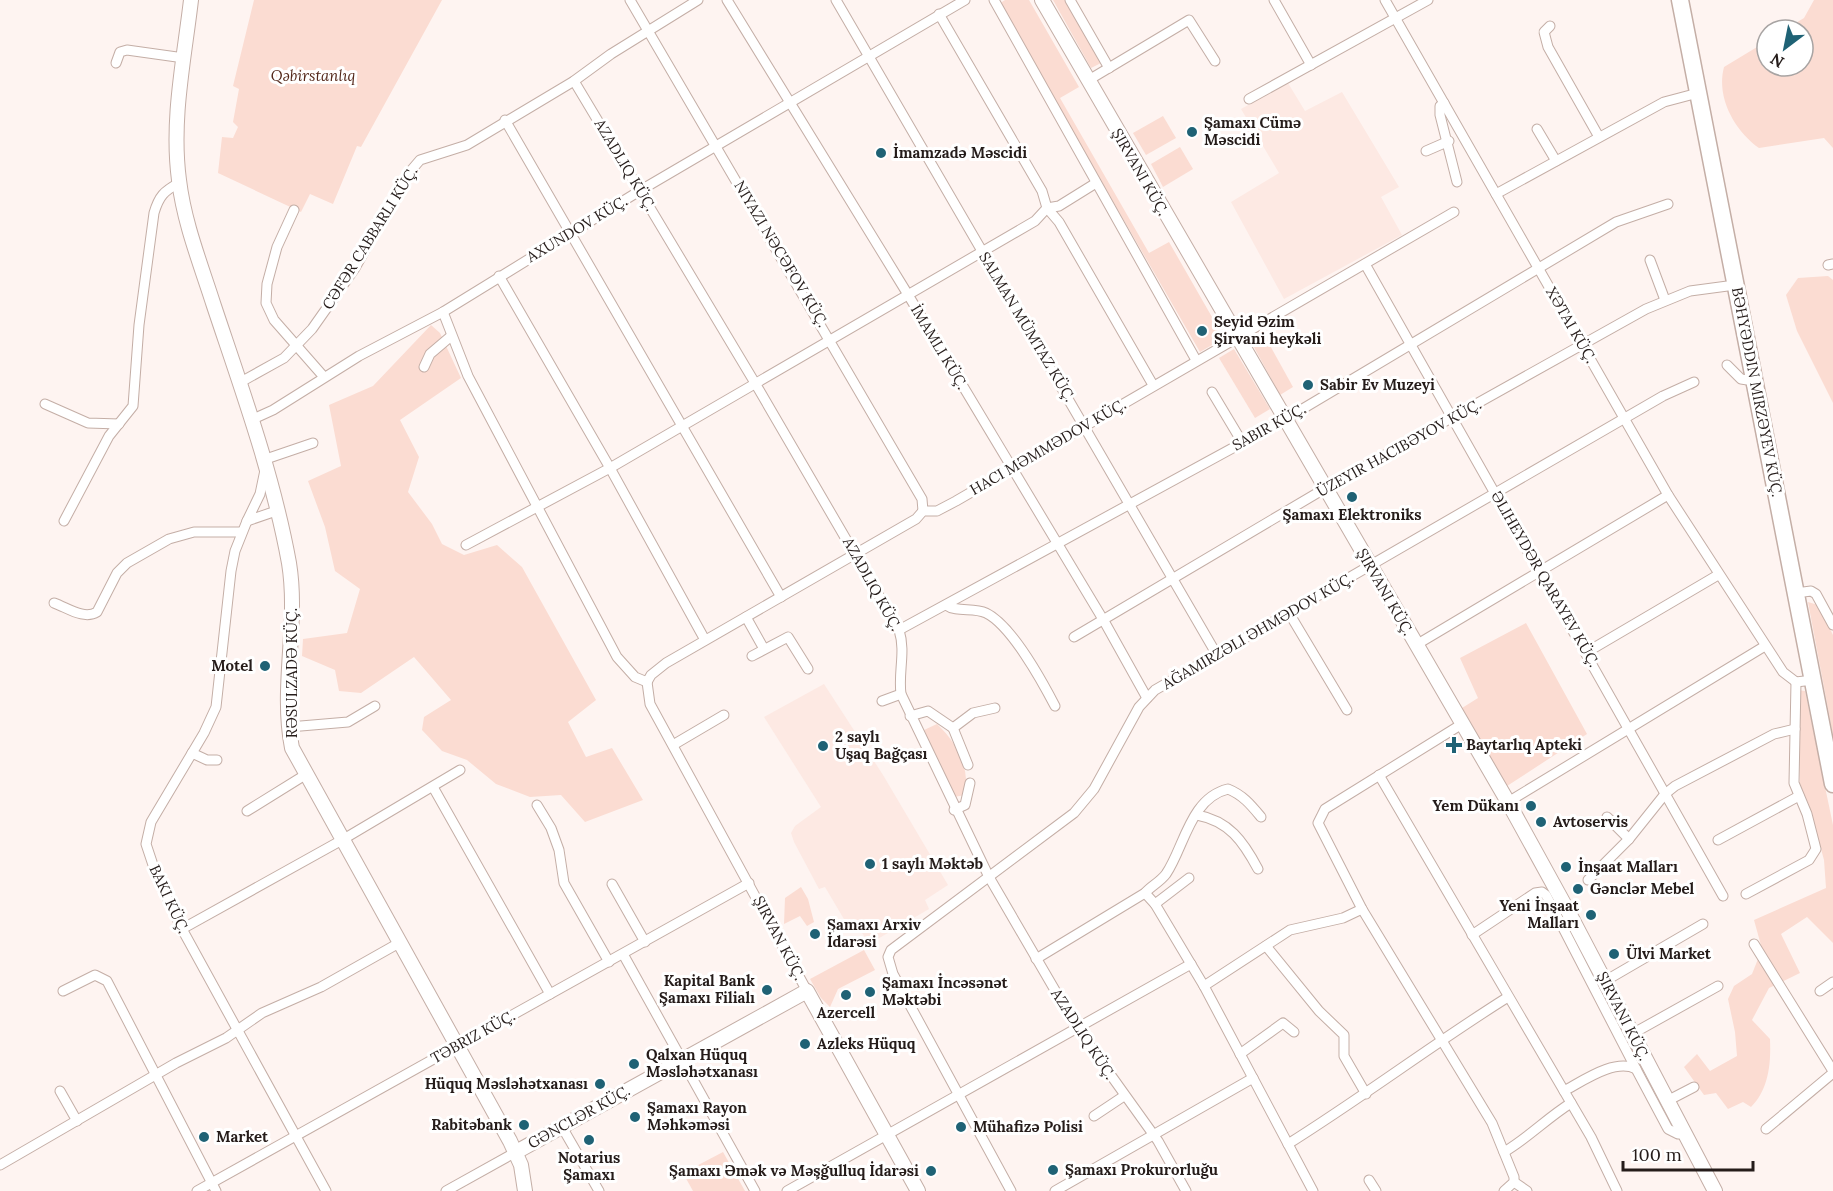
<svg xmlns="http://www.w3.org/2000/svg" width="1833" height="1191" viewBox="0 0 1833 1191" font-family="Lora,serif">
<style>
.built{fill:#fde9e3}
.green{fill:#fbdcd2}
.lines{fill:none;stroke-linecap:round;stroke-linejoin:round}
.street-casing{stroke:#c4aea6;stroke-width:11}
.secondary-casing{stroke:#c4aea6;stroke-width:16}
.highway-casing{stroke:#c4aea6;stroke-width:19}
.street{stroke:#fff;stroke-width:9}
.secondary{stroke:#fff;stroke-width:14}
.highway{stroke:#fff;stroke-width:16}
.poi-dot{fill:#1f6275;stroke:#fff;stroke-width:2}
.labels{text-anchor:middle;stroke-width:6;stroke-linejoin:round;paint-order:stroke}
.park-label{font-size:15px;font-style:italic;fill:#522618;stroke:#fff}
.poi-label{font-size:15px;font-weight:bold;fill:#251c1a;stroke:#fff;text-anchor:start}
.street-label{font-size:15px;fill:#251c1a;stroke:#fff}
</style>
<rect width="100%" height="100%" fill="#fef4f1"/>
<!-- built -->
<g class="built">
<polygon points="1288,83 1305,111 1342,92 1399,187 1381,197 1402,235 1284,299 1231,202 1279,173 1241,109"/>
<polygon points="824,684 883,775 948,885 925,900 929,909 869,944 859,928 851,931 825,887 819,889 794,842 791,833 795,826 821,807 764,717"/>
</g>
<!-- green -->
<g class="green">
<polygon points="254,0 442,0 361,147 357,146 333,204 310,194 301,212 218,173 222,137 233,138 238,127 233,122 239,89 233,86"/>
<polygon points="1005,0 1029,0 1079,87 1060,98 1149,253 1169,242 1224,338 1200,352 999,4"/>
<polygon points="1053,0 1066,0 1101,63 1091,68"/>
<path d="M1814,0H1833V148L1824,138L1759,148C1734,130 1716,97 1724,67L1767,41V66H1803V30H1784L1804,18Z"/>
<polygon points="1163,116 1176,138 1146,155 1133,133"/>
<polygon points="1180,147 1193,169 1163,187 1151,164"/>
<polygon points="1828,276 1833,280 1833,403 1797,331 1786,295 1798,278"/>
<polygon points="431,325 440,333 461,378 400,420 419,457 408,492 432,524 442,544 464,555 497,545 522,567 596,700 568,722 586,757 612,748 643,800 585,822 561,795 530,797 496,784 467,760 442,751 422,730 424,717 451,700 414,657 361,693 339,691 335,670 302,656 303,639 347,633 360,589 335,571 325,527 308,481 341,466 329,405 373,386"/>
<polygon points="1262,331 1293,387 1280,395 1249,338"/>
<polygon points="1234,349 1270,409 1255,418 1219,358"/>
<polygon points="1808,602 1818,605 1833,635 1833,735"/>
<polygon points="1526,623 1587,734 1507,786 1462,708 1478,698 1460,658"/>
<path d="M1798,690L1805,691L1833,825V943L1807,917L1781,934L1800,973L1769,988L1752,1020L1770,1039C1771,1063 1769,1089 1751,1107L1743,1102L1728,1109L1716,1093L1704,1095L1684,1067L1697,1054L1710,1071L1737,1056L1735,1032L1728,999L1734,986L1752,974L1762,949L1754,920L1826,888L1824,860L1809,805L1800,785Z"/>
<path d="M937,724C957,743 970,767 965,795L954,797L924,730Z"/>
<polygon points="801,887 808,899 814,922 807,926 800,916 784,924 785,898"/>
<polygon points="864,950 875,970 838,989 830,1007 821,998 810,979"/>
<polygon points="723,1152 745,1191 693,1191 683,1173"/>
</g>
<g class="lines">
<defs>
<g id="street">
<polyline points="630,0 922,499 923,511"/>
<polyline points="727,0 907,293 1104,621 1147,698"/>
<polyline points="836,0 1217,655"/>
<polyline points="994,0 1196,360"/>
<polyline points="1070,0 1109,68"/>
<polyline points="1274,0 1311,65"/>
<polyline points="1385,0 1668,495 1783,672 1796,682 1813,680"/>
<polyline points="939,14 1042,191 1047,208 1059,222 1153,385"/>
<polyline points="1550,26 1544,32 1548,47 1599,137"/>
<polyline points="116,63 120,52 127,50 184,58"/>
<path d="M574,81L755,383L899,630C906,652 898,672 901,694L989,877L1077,1028L1158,1141L1186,1191"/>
<polyline points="1087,81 1189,20 1215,61"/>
<polyline points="1249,99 1428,0"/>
<polyline points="1444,103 1440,106 1440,115 1457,182"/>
<polyline points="505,120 781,597"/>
<polyline points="1537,129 1556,161"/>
<polyline points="1426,151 1449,141"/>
<polyline points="1496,194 1664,102 1698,93"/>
<polyline points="1047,208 1059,206 1096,183"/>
<polyline points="294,210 277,247 267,284 266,303 274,320 324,377"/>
<polyline points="1650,260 1665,300"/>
<polyline points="1365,264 1723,896"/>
<polyline points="1828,265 1833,264"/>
<polyline points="499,276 610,468 705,640"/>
<polyline points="443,312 468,376 617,657 635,677 647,682"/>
<polyline points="1727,365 1741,379 1754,381"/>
<polyline points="424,367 430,354 450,337"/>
<polyline points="239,383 284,358 312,329 355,268 408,174 420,160 467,145 574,81 611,54 698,0"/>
<polyline points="1212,392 1242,442"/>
<polyline points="45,404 88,423 119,424"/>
<polyline points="251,420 273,410 359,356 443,312 641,190 965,0"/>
<polyline points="263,460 313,443"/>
<polyline points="265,470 260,494 247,521 276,511"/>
<path d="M64,521L109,436L133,406L139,325L154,213C159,196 164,191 179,183"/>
<polyline points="247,521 235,551 231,571 216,707 204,733 151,822 146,844 157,877 182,929 326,1191"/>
<polyline points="466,545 610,468 1035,221 1047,208"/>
<polyline points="1796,593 1811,591 1816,594 1833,625"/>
<path d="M54,603C68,608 84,620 97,612L117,573L127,563L169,539L194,532H241"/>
<path d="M946,605C957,613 973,607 986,613C1011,625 1042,681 1055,706"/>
<polyline points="1289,613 1347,710"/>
<polyline points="746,617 764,649"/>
<polyline points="899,630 1284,420 1616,222 1668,204"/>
<polyline points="1074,637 1324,489 1646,309 1690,291 1735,285"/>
<polyline points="1416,645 1668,495"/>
<polyline points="1587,652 1718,575"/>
<polyline points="752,656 788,637 808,669"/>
<polyline points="647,682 651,675 666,663 916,519 923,511 937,511 956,501 1454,212"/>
<polyline points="647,682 650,704 807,991"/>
<polyline points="882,701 901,694"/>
<polyline points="910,716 928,711 953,728 973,713 995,708"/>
<polyline points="1462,724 1325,809 1318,823 1362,909 1492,1123 1514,1177 1514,1182 1504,1191"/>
<polyline points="289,727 348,722 375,706"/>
<polyline points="953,728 968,765"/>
<polyline points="673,745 724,715"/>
<polyline points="192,753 207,760 217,760"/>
<polyline points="1379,775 1591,1137 1617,1191"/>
<polyline points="433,787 550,994"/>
<polyline points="1508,802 1765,646"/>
<polyline points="537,805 551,828 559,850 564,883 609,962"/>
<polyline points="954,810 965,805 970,783"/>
<polyline points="247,811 305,775"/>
<path d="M1197,815C1229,821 1243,841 1258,869"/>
<polyline points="1607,817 1629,839"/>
<polyline points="1718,840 1799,796"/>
<polyline points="1588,880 1629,839 1665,794 1675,786 1774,734 1795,729"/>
<polyline points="612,884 645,942"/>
<polyline points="1145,893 1155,904 1204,986 1313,1191"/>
<polyline points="1746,894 1809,860 1816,849 1807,814 1794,783 1796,682"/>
<polyline points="1155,904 1189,878"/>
<polyline points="182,929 342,840 460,770"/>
<polyline points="1472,935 1535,893 1542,892 1546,895 1636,1069"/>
<polyline points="1754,944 1833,1071"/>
<polyline points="1266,946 1319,1011 1344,1035 1344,1056 1366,1094"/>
<polyline points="623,954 755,1191"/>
<path d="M1036,959L1145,893C1151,886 1160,882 1166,874C1184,848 1190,798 1228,789C1243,795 1251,805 1261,817"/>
<polyline points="1605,981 1703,924"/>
<polyline points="1204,986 1290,930 1343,918 1362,909"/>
<polyline points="63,991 95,975 107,981 216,1191"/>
<polyline points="1820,991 1833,982"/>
<polyline points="1632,1034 1718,986"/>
<polyline points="1240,1054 1283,1023 1294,1032"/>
<polyline points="60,1091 77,1121"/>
<path d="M1564,1091C1583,1081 1615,1058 1636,1069L1668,1129L1678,1134L1683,1133"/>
<polyline points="1667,1101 1694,1087"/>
<polyline points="1094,1116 1124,1096"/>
<polyline points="562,1127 599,1191"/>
<polyline points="1766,1129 1833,1073"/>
<path d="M1288,1144C1363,1097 1433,1044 1508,997"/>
<path d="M1504,1152C1528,1138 1547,1118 1571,1103"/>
<polyline points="0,1165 176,1063 226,1038 262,1013 321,987 399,943"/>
<polyline points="1369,1180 1376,1191"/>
<polyline points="1514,1182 1527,1191"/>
<polyline points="197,1191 749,883"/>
<polyline points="446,1191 516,1152"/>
<polyline points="787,1191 1191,964"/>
<polyline points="1011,1191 893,974 888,957 891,950 1074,813 1094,789 1139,707 1155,690 1663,396 1694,382"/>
<polyline points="1055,1191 1253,1078"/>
</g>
<g id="secondary">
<path d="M191,0C184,60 171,120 179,180C184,223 201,265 214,306C242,390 273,475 289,563C299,624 280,687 292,748L510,1141L521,1165L525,1191"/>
<polyline points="1042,0 1508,802 1568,911 1715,1191"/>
<polyline points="516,1152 807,991 918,1191"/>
</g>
<polyline id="highway" points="1680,0 1833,784"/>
</defs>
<!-- street casing -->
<use href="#street" class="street-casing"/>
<!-- secondary casing -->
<use href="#secondary" class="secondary-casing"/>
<!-- highway casing -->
<use href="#highway" class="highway-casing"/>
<!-- street -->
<use href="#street" class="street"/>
<!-- secondary -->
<use href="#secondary" class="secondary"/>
<!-- highway -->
<use href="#highway" class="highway"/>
</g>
<!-- markers -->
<g class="poi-dot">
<circle cx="1192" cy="132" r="6"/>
<circle cx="881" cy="153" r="6"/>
<circle cx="1202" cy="331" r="6"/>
<circle cx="1308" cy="385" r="6"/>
<circle cx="1352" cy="497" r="6"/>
<circle cx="265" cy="666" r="6"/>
<path d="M1451 736h6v6h6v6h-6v6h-6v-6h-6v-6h6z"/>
<circle cx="823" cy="746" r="6"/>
<circle cx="1531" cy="806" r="6"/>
<circle cx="1541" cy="822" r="6"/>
<circle cx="870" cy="864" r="6"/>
<circle cx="1566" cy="867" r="6"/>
<circle cx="1578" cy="889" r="6"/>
<circle cx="1591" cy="915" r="6"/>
<circle cx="815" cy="934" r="6"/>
<circle cx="1614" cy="954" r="6"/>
<circle cx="767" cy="990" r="6"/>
<circle cx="870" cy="992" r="6"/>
<circle cx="846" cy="995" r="6"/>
<circle cx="805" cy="1044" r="6"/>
<circle cx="634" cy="1064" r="6"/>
<circle cx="600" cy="1084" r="6"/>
<circle cx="635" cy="1117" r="6"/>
<circle cx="524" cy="1125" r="6"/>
<circle cx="961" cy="1127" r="6"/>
<circle cx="204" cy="1137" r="6"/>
<circle cx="589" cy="1140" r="6"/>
<circle cx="1053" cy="1170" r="6"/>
<circle cx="931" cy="1171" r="6"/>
</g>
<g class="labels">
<!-- park labels -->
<g class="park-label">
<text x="313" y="81">Qəbirstanlıq</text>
</g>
<!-- poi labels -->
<g class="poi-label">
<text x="1204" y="128">Şamaxı Cümə<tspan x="1204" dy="17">Məscidi</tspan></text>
<text x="893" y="158">İmamzadə Məscidi</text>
<text x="1214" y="327">Seyid Əzim<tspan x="1214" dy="17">Şirvani heykəli</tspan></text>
<text x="1320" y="390">Sabir Ev Muzeyi</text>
<text x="1352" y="520" text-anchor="middle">Şamaxı Elektroniks</text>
<text x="253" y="671" text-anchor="end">Motel</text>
<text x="835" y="742">2 saylı<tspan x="835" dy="17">Uşaq Bağçası</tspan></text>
<text x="1466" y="750">Baytarlıq Apteki</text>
<text x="1519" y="811" text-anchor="end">Yem Dükanı</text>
<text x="1553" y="827">Avtoservis</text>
<text x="882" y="869">1 saylı Məktəb</text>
<text x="1578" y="872">İnşaat Malları</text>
<text x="1590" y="894">Gənclər Mebel</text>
<text x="1579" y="911" text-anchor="end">Yeni İnşaat<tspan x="1579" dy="17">Malları</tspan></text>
<text x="827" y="930">Şamaxı Arxiv<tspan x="827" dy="17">İdarəsi</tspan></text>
<text x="1626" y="959">Ülvi Market</text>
<text x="755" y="986" text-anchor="end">Kapital Bank<tspan x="755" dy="17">Şamaxı Filialı</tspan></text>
<text x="882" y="988">Şamaxı İncəsənət<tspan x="882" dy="17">Məktəbi</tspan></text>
<text x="846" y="1018" text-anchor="middle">Azercell</text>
<text x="817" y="1049">Azleks Hüquq</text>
<text x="646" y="1060">Qalxan Hüquq<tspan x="646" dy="17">Məsləhətxanası</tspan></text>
<text x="588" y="1089" text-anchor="end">Hüquq Məsləhətxanası</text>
<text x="647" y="1113">Şamaxı Rayon<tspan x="647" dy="17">Məhkəməsi</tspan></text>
<text x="512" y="1130" text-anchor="end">Rabitəbank</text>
<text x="973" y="1132">Mühafizə Polisi</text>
<text x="216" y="1142">Market</text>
<text x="589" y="1163" text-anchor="middle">Notarius<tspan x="589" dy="17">Şamaxı</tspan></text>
<text x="1065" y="1175">Şamaxı Prokurorluğu</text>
<text x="919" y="1176" text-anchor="end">Şamaxı Əmək və Məşğulluq İdarəsi</text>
</g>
<!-- street labels -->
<g class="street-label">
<text transform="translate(625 165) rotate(59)" y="5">AZADLIQ KÜÇ.</text>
<text transform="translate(1140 172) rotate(60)" y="5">ŞIRVANI KÜÇ.</text>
<text transform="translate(577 229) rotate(-31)" y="5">AXUNDOV KÜÇ.</text>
<text transform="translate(370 238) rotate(-58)" y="5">CƏFƏR CABBARLI KÜÇ.</text>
<text transform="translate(781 254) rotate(59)" y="5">NIYAZI NƏCƏFOV KÜÇ.</text>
<text transform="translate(1571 325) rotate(60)" y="5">XƏTAI KÜÇ.</text>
<text transform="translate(1027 327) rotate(59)" y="5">SALMAN MÜMTAZ KÜÇ.</text>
<text transform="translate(939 347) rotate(59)" y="5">İMAMLI KÜÇ.</text>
<text transform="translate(1757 392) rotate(79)" y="5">BƏHYƏDDIN MIRZƏYEV KÜÇ.</text>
<text transform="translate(1269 427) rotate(-29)" y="5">SABIR KÜÇ.</text>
<text transform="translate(1048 447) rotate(-30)" y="5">HACI MƏMMƏDOV KÜÇ.</text>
<text transform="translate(1399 448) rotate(-29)" y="5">ÜZEYIR HACIBƏYOV KÜÇ.</text>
<text transform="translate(1545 579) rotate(60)" y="5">ƏLIHEYDƏR QARAYEV KÜÇ.</text>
<text transform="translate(872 584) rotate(61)" y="5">AZADLIQ KÜÇ.</text>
<text transform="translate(1385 592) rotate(60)" y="5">ŞIRVANI KÜÇ.</text>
<text transform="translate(1258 631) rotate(-30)" y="5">AĞAMIRZƏLI ƏHMƏDOV KÜÇ.</text>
<text transform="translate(292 673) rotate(-90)" y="5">RƏSULZADƏ KÜÇ.</text>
<text transform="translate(169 899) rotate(65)" y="5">BAKI KÜÇ.</text>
<text transform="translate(779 938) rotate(62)" y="5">ŞIRVAN KÜÇ.</text>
<text transform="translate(1623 1016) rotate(63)" y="5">ŞIRVANI KÜÇ.</text>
<text transform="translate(1083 1034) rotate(57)" y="5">AZADLIQ KÜÇ.</text>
<text transform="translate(473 1037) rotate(-29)" y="5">TƏBRIZ KÜÇ.</text>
<text transform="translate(579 1117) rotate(-29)" y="5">GƏNCLƏR KÜÇ.</text>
</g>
</g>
<!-- north arrow -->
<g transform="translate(1785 48) rotate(212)"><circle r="28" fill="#ffffff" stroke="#a8a4a3" stroke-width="1.5"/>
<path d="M0-4.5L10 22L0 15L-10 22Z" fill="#1f6275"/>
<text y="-9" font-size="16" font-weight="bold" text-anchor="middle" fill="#251c1a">N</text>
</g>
<!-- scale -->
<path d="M1623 1161v9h130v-9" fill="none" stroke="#251c1a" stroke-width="3"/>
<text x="1632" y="1161" font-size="18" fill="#251c1a" stroke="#ffffff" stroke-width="4.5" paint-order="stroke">100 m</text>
</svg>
